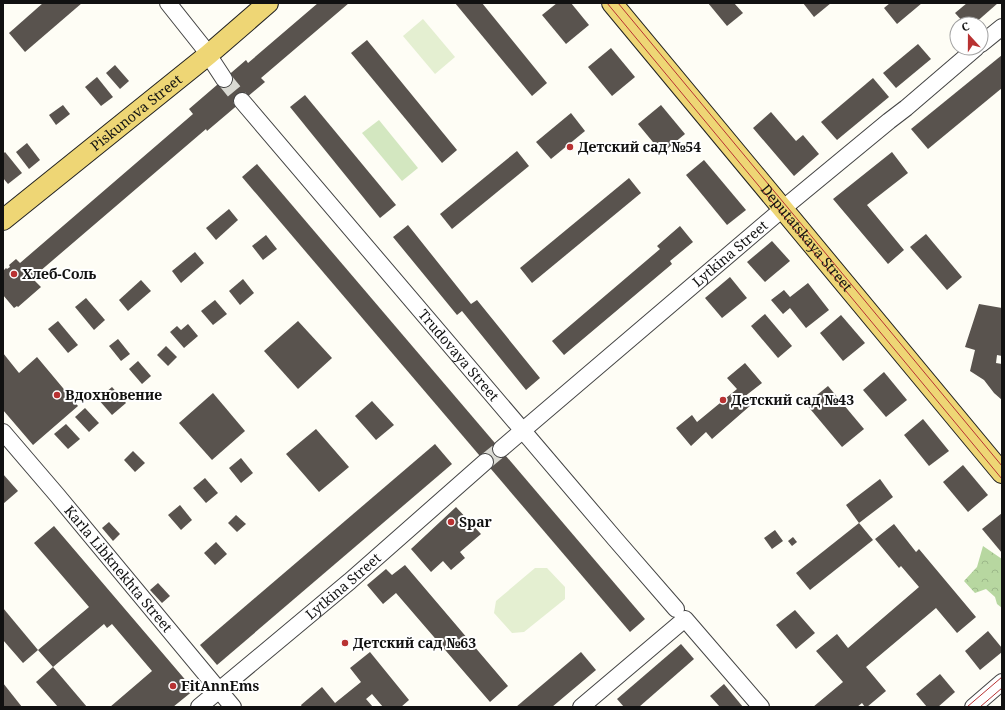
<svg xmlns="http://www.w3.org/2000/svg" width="1005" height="710" viewBox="0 0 1005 710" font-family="'Noto Serif',serif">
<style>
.grass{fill:#d3e7c0}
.forest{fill:url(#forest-crowns)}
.pitch{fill:#e4efd1}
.building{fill:#59534e}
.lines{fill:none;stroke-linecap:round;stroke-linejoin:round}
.minor-tunnel{stroke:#dadad3;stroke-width:16;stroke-dasharray:16 8;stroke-linecap:butt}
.minor-casing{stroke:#444;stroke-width:18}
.major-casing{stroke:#222;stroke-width:22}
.minor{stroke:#fff;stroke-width:16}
.major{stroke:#eed675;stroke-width:20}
.tram{stroke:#b83232;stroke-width:1}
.poi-dot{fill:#b83232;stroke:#fff;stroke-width:1.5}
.labels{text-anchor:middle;stroke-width:4;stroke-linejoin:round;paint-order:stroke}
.street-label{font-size:14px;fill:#111;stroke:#fff}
.poi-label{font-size:14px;font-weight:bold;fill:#111;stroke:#fff;text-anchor:start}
</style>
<defs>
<pattern id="forest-crowns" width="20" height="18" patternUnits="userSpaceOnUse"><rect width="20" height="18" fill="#b7d7a0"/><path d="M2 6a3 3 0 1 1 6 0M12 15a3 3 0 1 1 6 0" fill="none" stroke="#9cb889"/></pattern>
</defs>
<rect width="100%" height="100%" fill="#fefdf5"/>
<!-- grass -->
<polygon class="grass" points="379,120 418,168 402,181 362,133"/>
<!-- forest -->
<polygon class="forest" points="983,546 1002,559 1002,608 997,604 995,597 986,589 975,593 964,581 977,567"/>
<!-- pitch -->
<g class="pitch">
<polygon points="423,19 455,57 435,74 403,36"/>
<polygon points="535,568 547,568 565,587 565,599 524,632 512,633 494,613 496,601"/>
</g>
<!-- building -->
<g class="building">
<polygon points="43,3 82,3 25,52 9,33"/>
<polygon points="318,3 349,3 261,78 265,82 207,131 206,129 32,278 41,287 18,307 17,306 14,308 3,295 3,271 6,268 7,269 10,267 9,265 16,259 20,263 193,114 189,109 246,60 248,63"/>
<polygon points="455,3 482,3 547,83 532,96"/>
<polygon points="557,3 571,3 589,25 566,44 542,15"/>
<polygon points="708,3 734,3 743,13 727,26"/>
<polygon points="803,3 831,3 814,17"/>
<polygon points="890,3 922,3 897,24 884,8"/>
<polygon points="967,3 998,3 974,24 965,24 955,13"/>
<polygon points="367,40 457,150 442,163 351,53"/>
<polygon points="918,44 931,59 896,88 883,73"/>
<polygon points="611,48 635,77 612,96 588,67"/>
<polygon points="1002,55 1002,88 928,149 911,129"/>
<polygon points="115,65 129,81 120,89 106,73"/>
<polygon points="97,77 113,97 101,106 85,87"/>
<polygon points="873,78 889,97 837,140 821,122"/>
<polygon points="305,95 396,205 380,218 290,107"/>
<polygon points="63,105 70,114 56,125 49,115"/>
<polygon points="661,105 685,134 662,153 638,124"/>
<polygon points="771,112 796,141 803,135 819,154 794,176 753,128"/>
<polygon points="571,113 585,131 551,159 536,142"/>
<polygon points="27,143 40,160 29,169 16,152"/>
<polygon points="517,151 529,166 452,229 440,214"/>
<polygon points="5,152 22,173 8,184 3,178 3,154"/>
<polygon points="892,152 908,173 867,205 904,250 888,264 833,199"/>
<polygon points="704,160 746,210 727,225 686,175"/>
<polygon points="257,164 645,619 630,632 242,177"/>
<polygon points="629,178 641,193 532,283 520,268"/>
<polygon points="229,209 238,220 216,240 206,228"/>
<polygon points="408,225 471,304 477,300 540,378 526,390 462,311 457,315 393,237"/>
<polygon points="680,226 693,242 670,261 672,264 564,355 552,341 660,249 657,246"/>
<polygon points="926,234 962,277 947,290 910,247"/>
<polygon points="266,235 277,249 263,260 252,246"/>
<polygon points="772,241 790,261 765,282 747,262"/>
<polygon points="195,252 204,263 181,283 172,271"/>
<polygon points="730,277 747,298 722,318 705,298"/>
<polygon points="243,279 254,293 240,305 229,291"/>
<polygon points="141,280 151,291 128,311 119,300"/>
<polygon points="808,283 829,310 806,328 790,308 783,314 771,300 784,290 790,297"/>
<polygon points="86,298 105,320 94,330 75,307"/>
<polygon points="215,300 227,314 213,325 201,311"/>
<polygon points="979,304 1002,308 1002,356 997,355 996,363 1002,364 1002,400 994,393 984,380 970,371 975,350 965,347"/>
<polygon points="765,314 792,346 778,358 751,326"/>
<polygon points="841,315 865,343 843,361 820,333"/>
<polygon points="58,321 78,345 68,353 48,329"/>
<polygon points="298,321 332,358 298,389 264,351"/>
<polygon points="188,324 198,336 184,348 170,332 177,326 181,330"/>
<polygon points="118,339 130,354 121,361 109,346"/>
<polygon points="166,346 177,357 168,366 157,355"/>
<polygon points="3,353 19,373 37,357 78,406 33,445 3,410"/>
<polygon points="138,361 151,376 142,384 129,369"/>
<polygon points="745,363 762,383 744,397 751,405 712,439 706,432 691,446 676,428 692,415 697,422 737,389 727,378"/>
<polygon points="884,372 907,400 886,417 863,390"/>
<polygon points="828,386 864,429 842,447 806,404"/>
<polygon points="112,387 126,403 112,415 98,399"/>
<polygon points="213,393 245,431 212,460 179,423"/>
<polygon points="372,401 394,425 376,440 355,416"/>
<polygon points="85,408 99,423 89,432 75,417"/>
<polygon points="923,419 949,451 929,466 904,435"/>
<polygon points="66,424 80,439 68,449 54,434"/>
<polygon points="316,429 349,467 319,492 286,454"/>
<polygon points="435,444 452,464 217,665 200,645"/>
<polygon points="133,451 145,463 135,472 124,460"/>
<polygon points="241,458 253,473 241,483 229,468"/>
<polygon points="963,465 988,495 968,512 943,482"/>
<polygon points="3,474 18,491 3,504"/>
<polygon points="205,478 218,493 206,503 193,488"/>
<polygon points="880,479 893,497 859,523 846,505"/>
<polygon points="180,505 192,520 181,530 168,515"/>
<polygon points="456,507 481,534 460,552 465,558 451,570 443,561 431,572 411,549"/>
<polygon points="1002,513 1002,553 982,529"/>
<polygon points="236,515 246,524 237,532 228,523"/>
<polygon points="109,522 120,534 113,541 102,528"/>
<polygon points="859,523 873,540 810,590 796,573"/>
<polygon points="894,524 916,552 919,549 976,617 957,633 936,608 866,667 886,691 867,707 865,707 862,703 857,707 813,707 843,682 816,651 837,634 848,648 919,587 901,566 899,568 875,539"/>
<polygon points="54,526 194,690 173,707 110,707 152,671 112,624 107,628 104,624 53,667 38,650 89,607 34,543"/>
<polygon points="775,530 783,541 772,549 764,538"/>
<polygon points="793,537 797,542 792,546 788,541"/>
<polygon points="216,542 227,554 215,565 204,553"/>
<polygon points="405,565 508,686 490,702 396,593 383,604 367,585 386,569 392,575"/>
<polygon points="158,583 170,596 162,603 150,590"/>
<polygon points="3,608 38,650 23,663 3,640"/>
<polygon points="795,610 815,633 796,649 776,625"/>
<polygon points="988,631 1002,648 1002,652 980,670 965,651"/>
<polygon points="681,644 694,659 639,707 624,707 617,699"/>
<polygon points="370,652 409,700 401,707 383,707 372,694 366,699 373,707 302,707 301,705 322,687 335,703 361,682 350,668"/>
<polygon points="581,652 596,670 552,707 516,707"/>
<polygon points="53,667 87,707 58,707 36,682"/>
<polygon points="940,674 955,692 938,707 927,707 916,694"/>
<polygon points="3,683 22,707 3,707"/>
<polygon points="724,684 743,707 720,707 710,696"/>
</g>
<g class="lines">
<!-- minor-tunnel -->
<g class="minor-tunnel">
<polyline points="224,79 242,101"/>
<polyline points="485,462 501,449"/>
</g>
<defs>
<g id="minor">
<polyline points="168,3 203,47 224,79"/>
<polyline points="981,44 1002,27"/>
<path id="s1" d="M242,101L616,540L676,609"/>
<path id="s2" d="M3,432L57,495L233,707"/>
<path id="s3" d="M501,449L786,206L889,121L906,108L976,48"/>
<path id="s4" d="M199,707L350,581L485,462"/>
<polyline points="581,707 685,619 761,707"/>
<polyline points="973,707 1002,682"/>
</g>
<g id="major">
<path id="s5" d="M612,3C742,160 872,317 1002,473"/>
<path id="s6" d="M3,220L208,55L268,3"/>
</g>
</defs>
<!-- minor casing -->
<use href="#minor" class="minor-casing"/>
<!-- major casing -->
<use href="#major" class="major-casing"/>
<!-- minor -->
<use href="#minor" class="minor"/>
<!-- major -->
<use href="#major" class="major"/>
<!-- tram -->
<g class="tram">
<polyline points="607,3 1002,479"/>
<polyline points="618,3 1002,466"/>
<polyline points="967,707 1002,677"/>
<polyline points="980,707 1002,688"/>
</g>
</g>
<!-- markers -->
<g class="poi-dot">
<circle cx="570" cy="147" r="4"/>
<circle cx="14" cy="274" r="4"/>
<circle cx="57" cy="395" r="4"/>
<circle cx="723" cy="400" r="4"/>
<circle cx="451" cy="522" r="4"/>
<circle cx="345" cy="643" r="4"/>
<circle cx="173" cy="686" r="4"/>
</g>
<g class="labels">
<!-- street labels -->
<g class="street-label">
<text dy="5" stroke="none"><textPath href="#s6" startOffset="171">Piskunova Street</textPath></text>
<text dy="5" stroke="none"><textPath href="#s5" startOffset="305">Deputatskaya Street</textPath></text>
<text dy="5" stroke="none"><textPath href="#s3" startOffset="301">Lytkina Street</textPath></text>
<text dy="5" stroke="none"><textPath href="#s1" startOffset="334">Trudovaya Street</textPath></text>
<text dy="5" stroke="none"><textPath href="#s2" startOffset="179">Karla Libknekhta Street</textPath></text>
<text dy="5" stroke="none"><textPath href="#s4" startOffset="188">Lytkina Street</textPath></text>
</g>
<!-- poi labels -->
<g class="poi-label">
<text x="578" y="152">Детский сад №54</text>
<text x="22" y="279">Хлеб-Соль</text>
<text x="65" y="400">Вдохновение</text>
<text x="731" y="405">Детский сад №43</text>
<text x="459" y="527">Spar</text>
<text x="353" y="648">Детский сад №63</text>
<text x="181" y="691">FitAnnEms</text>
</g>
</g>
<!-- border -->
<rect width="1005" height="710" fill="none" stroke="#111111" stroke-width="8"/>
<!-- north arrow -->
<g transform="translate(969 36) rotate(339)"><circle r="19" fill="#ffffff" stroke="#a0a0a0"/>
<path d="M0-3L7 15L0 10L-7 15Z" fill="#b83232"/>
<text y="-6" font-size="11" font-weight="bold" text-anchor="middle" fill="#111111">С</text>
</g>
</svg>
